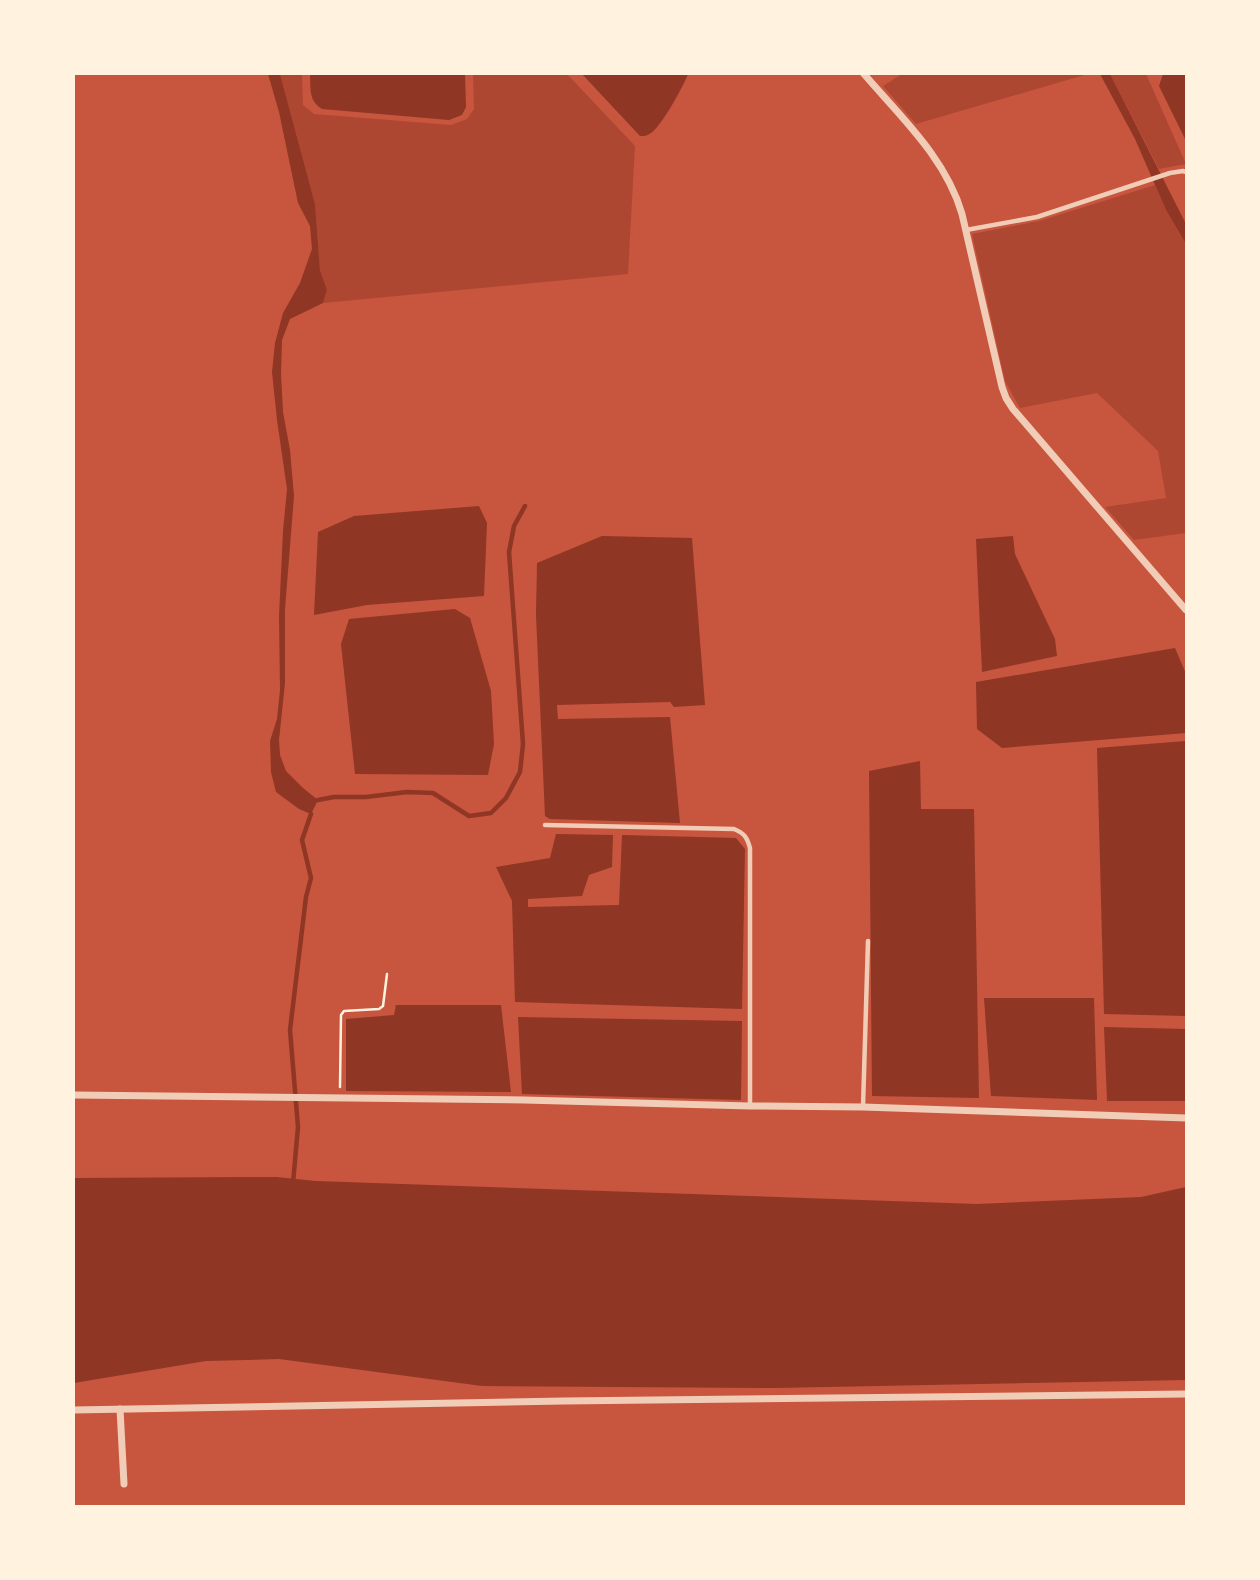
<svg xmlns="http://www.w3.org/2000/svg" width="1260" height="1580" viewBox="0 0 1260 1580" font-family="Helvetica,sans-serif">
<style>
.green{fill:#ae4732}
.water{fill:#8f3625}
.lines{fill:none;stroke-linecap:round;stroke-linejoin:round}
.stream{stroke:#8f3625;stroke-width:4.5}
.path{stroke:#fff3e0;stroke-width:2.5}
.service{stroke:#f1ccb7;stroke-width:4.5}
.minor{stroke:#f1ccb7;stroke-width:7}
</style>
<rect width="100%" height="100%" fill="#c8553d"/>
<!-- green -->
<g class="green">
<polygon points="280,74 302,74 303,105 314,114 451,125 467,119 474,109 473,74 567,74 635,146 628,274 323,303 327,290 320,270 315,204"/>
<polygon points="902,74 1088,74 916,124 883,86"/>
<polygon points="1110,74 1146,74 1186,164 1159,169"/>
<polygon points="1155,185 1166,210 1186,244 1186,533 1134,540 1105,507 1166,498 1158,451 1097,393 1020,408 1005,381 972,234 1039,221"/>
</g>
<!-- water -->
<g class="water">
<polygon points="268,74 280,74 315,204 320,270 327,290 323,303 290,319 282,340 281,374 283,412 290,450 294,496 285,609 285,683 279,740 280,755 286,771 303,788 318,800 311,814 299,809 276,792 271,772 270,741 277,719 280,690 279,616 283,531 287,489 277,420 272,372 275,343 283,313 300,283 312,249 310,226 298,203 279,112"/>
<path d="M310,74H465L466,107L462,115L449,120L322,109C308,100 311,89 310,74Z"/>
<path d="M582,74H688C683,87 662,125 651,133C646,136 646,136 640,136Z"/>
<polygon points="1100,74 1110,74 1186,224 1186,244 1166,210 1135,139"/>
<polygon points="1163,74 1186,74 1186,141 1159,86"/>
<polygon points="479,506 487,523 484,596 367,605 314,615 318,532 354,516"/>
<polygon points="602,536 692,538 705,705 674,707 670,702 557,705 558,719 670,717 680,823 550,819 545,816 536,615 537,563"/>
<polygon points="1013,536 1015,554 1055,639 1057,656 982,672 976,539"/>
<polygon points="455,609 470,618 491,691 494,744 488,775 355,774 341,644 349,619"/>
<polygon points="1175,648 1186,674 1186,733 1002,748 977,729 976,682"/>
<polygon points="1186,741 1186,1016 1104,1014 1097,748"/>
<polygon points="920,761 921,809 974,809 979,1098 872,1096 869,771"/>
<polygon points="556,834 613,835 612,867 589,875 582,896 528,899 528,907 619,905 622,835 736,838 745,849 742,1009 515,1002 512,901 496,867 550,858"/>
<polygon points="984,998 1094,998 1097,1100 991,1096"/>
<polygon points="396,1005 501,1005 511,1092 346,1091 346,1019 394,1015"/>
<polygon points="518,1017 742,1021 741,1100 522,1094"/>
<polygon points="1104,1027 1186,1029 1186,1101 1107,1101"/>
<polygon points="276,1177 316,1181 977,1204 1141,1197 1186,1187 1186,1380 775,1388 482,1386 279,1359 206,1361 74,1383 74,1178"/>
</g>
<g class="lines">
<!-- stream -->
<g class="stream">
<polyline points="318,800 334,797 366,797 407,792 433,793 469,816 491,813 506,798 520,772 523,744 509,552 514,526 525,506"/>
<polyline points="293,1183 298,1127 290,1030 306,897 311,878 302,840 311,814"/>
</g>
<!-- path -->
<polyline class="path" points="340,1087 341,1015 344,1011 379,1009 383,1006 387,974"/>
<!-- service -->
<g class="service">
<polyline points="966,230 1037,217 1170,173 1183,171 1186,172"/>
<path d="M545,825L734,829C744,833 747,837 750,848V1106"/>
<polyline points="863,1107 868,941"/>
</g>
<!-- minor -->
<g class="minor">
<path d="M864,74C900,116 946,158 962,214L1002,387L1006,398L1013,409L1186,610"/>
<polyline points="74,1095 524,1100 750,1106 863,1107 1186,1118"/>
<polyline points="120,1409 124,1484"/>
<polyline points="74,1410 564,1401 1186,1394"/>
</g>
</g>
<!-- border -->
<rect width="1260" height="1580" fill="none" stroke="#fff3e0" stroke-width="150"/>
</svg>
